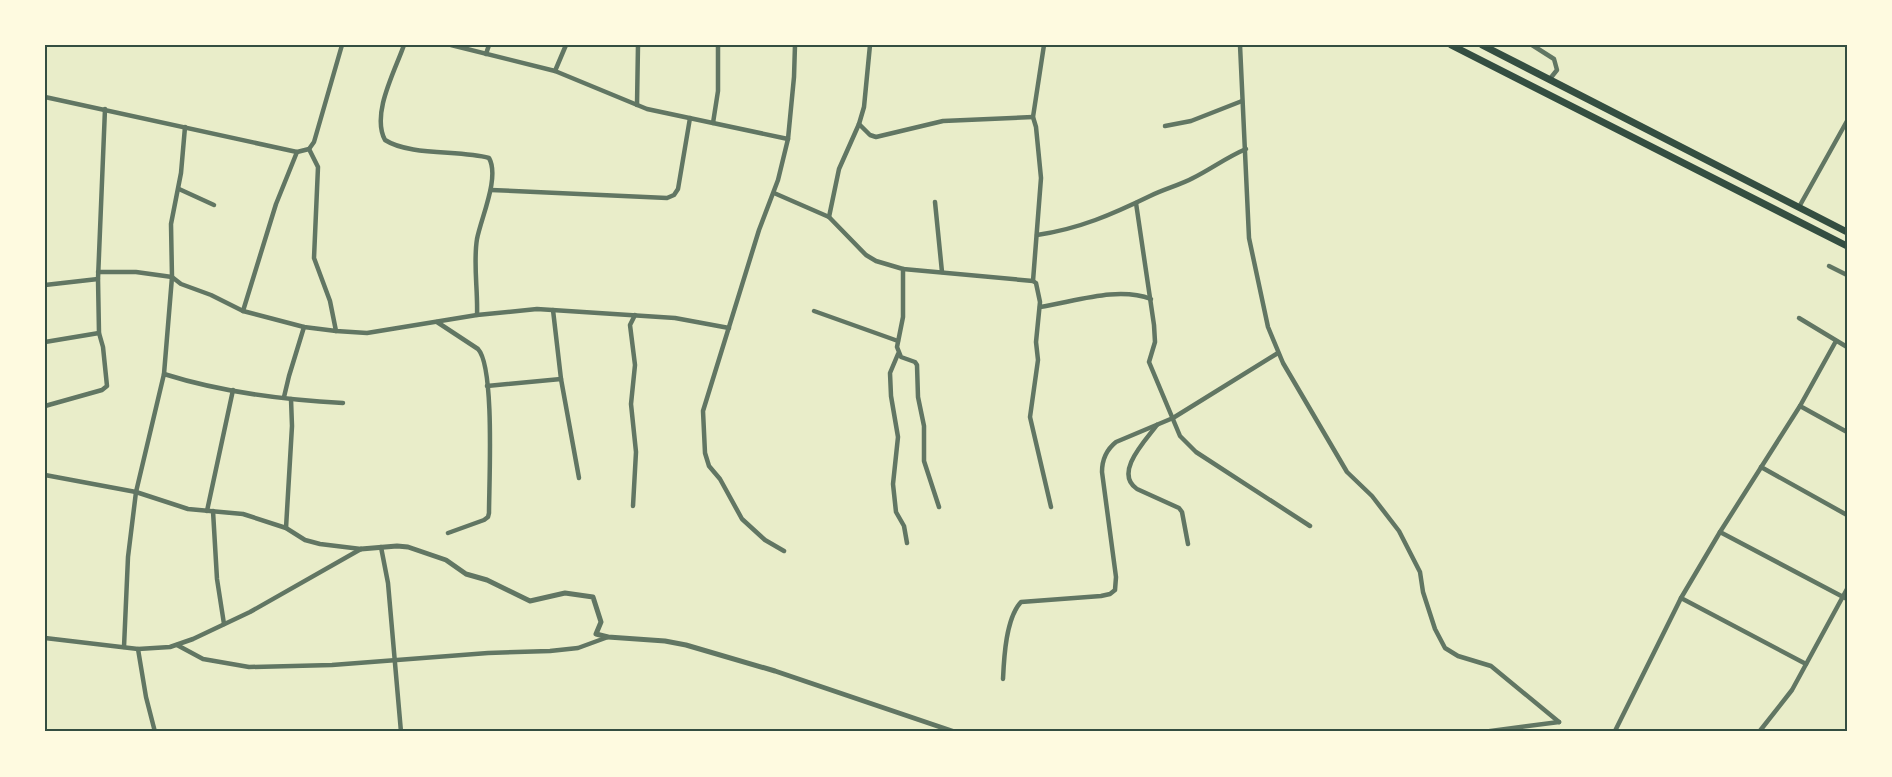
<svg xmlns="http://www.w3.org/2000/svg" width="1892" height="777" viewBox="0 0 1892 777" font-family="Mulish,sans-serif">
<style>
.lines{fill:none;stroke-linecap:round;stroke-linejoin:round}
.minor{stroke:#617663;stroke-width:4.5}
.tertiary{stroke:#617663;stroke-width:5}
.primary{stroke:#344e41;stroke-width:7}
.neatline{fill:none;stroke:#344e41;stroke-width:2}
</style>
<rect width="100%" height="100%" fill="#e9edc9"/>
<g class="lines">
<!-- minor -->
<g class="minor">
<path d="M404,45C395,71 371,114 385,140C410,156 460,150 489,158C500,177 481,218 477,239C473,263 478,290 477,315"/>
<polyline points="451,45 555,71 647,109 788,139"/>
<polyline points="1240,45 1249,238 1268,327 1283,363 1347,472 1372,496 1399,531 1420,572 1423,592 1435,629 1445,648 1458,656 1491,666 1559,722"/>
<polyline points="1532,45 1554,59 1557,70 1549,80"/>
<polyline points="486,54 489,45"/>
<polyline points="555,71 566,45"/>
<polyline points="45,97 297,152 309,149 314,142 342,45"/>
<polyline points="637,105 638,45"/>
<polyline points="713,123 718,91 718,45"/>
<polyline points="859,124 870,135 876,137 943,121 1033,117"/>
<polyline points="1165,126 1191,121 1242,101"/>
<polyline points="309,149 318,167 314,258 330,301 336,331"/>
<polyline points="179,189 214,205"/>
<polyline points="491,190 667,198 674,195 678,189 690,118"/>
<polyline points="774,193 829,217 866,255 876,261 903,269 903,317 897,347 901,357 915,362 917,365 918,397 924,426 924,461 939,507"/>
<polyline points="935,202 942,272"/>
<polyline points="1136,203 1154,325 1155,342 1149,362 1180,436 1196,452 1310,526"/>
<polyline points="1799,207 1847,121"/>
<polyline points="829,217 839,169 859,124 864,107 870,45"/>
<path d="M1037,235C1079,229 1113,214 1150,196C1164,189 1180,185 1193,178C1211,169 1227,157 1246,149"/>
<polyline points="1829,266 1847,275"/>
<polyline points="903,269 1033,281 1036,283 1040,302 1036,342 1038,360 1030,417 1051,507"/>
<polyline points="98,272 136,272 172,277 181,284 211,295 243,311 304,327 336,331 367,333 477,315 537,309 675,318 729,328"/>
<polyline points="1033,281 1041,178 1036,127 1033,117 1044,45"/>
<polyline points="45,285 98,279"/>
<path d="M1040,307C1074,302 1117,286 1151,299"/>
<polyline points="553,310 561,379 579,478"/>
<polyline points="243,311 276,204 297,152"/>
<polyline points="814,311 898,341"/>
<polyline points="1799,318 1847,347"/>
<path d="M437,322L478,349C495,367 489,483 489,513L488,517L484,520L448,533"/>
<polyline points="1836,341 1800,406 1847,432"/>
<polyline points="45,342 99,333"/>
<polyline points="898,354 890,373 891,396 898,437 893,484 896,512 904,526 907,543"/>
<polyline points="164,374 172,277 171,224 181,173 185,127"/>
<polyline points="487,386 561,379"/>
<polyline points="284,397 289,376 304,327"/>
<polyline points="45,406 102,390 107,386 103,347 99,333 98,279 105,109"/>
<path d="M1157,425C1146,440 1113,473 1137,489L1179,508L1182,512L1188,544"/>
<polyline points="1761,467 1847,515"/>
<polyline points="45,475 136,492 188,509 243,514 286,528 305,540 320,544 361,549"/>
<polyline points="633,506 636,452 631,404 635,365 630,325 635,315"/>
<polyline points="207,511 233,390"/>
<polyline points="213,511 217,579 224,624"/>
<polyline points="286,528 292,426 291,399"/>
<polyline points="1720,532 1847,599"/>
<polyline points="381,547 388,583 401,732"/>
<polyline points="784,551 765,540 742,519 720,479 709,466 705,453 703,411 759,230 778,180 788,139 794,77 795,45"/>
<polyline points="1681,598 1806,664"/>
<polyline points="45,638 138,649 170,647 193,639 250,612 361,549"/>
<polyline points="177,645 203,659 249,667 332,665 488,653 550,651 578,648 608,637"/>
<path d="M124,647L128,557L136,492L164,374C221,392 283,400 343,403"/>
<polyline points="138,649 146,697 155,732"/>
<path d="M1003,679C1004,657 1006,618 1021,602L1101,596L1110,594L1115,590L1116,577L1102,472C1102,460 1106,450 1116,442L1173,418L1278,353"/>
<polyline points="1306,732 1352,732"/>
<polyline points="1483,732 1559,722"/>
<polyline points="1616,732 1615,731 1681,598 1720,532 1800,406"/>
<polyline points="1759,732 1792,690 1847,589"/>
</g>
<!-- tertiary -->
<polyline class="tertiary" points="361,549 397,546 408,547 446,560 466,574 487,580 530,601 565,593 593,597 601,622 596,634 608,637 665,641 686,645 775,671 955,732"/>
<!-- primary -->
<g class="primary">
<polyline points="1451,45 1847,246"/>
<polyline points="1482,45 1847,232"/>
</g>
</g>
<!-- border -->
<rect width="1892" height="777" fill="none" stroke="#fefae0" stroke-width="93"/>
<rect x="46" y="46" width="1800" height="684" class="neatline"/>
</svg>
